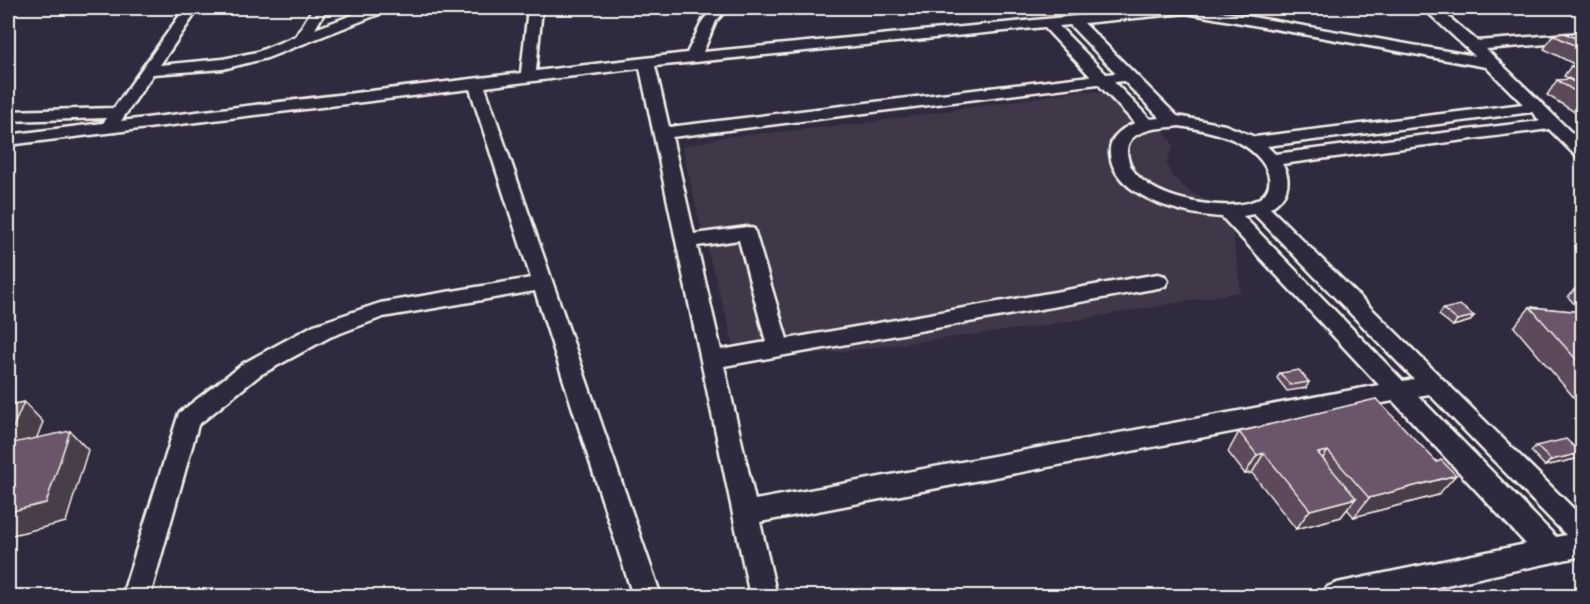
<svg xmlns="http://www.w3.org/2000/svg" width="1590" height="604" viewBox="0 0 1590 604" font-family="'Gochi Hand',sans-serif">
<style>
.built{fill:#41374a}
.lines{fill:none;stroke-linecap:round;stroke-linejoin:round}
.minor-casing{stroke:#f4f1e8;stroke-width:5}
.minor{fill:#2f2a3d;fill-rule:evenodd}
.wall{fill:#5b495b;stroke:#f4f1e8;stroke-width:1.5}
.shaded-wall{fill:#4a3c4a;stroke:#f4f1e8;stroke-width:1.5}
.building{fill:#6a556a;stroke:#f4f1e8;stroke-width:1.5}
</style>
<rect width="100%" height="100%" fill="#2f2a3d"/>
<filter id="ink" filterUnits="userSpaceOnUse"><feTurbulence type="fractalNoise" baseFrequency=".0167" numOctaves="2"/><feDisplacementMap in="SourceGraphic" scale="12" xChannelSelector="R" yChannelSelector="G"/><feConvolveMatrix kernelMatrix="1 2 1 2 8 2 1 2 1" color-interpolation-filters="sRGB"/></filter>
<g filter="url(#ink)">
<!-- built -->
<polygon class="built" points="1080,91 1108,93 1157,121 1174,146 1166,163 1173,177 1190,192 1230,211 1241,292 1035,327 838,352 738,360 699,219 682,147 723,137 859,124"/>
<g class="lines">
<defs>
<path id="minor" d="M185,8H199L160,65L223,59L257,52L296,36L313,8H327L315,29L371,8H389L387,11L267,58L223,69L153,74L121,121L521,73L528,8H542L536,71L687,53L703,20L714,8H728L716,21L703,52L1159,8H1201L1475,56L1423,8H1438L1477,41L1582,33V41L1486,49L1582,143V157L1576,156L1549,129L1282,164C1293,181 1287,198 1270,208L1582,517V556L1395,596H1323L1327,587L1337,583L1526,544L1393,401L760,522L776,592L774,596H750L640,68L485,87L661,596H633L535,291L383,317L330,337L260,375L198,425L150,596H122L179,413L244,363L314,325L380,303L531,278L470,89L8,145V135L103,123L107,118L8,121V111L114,108ZM1186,13L1486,67L1523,104L1255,137L1225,125L1177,116L1084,23ZM1070,25L1116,73L1106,74L1059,26ZM1044,27L1090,76L669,127L655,66ZM1124,81L1160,118L1150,119L1114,82ZM1098,84L1135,123C1122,128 1109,137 1110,153C1113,198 1186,215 1222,217L1379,385L755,500L724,366L1158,288L1165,286L1168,281L1165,276L1158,274L787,339L754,229L747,227L694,234L672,137ZM1532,112L1540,121L1275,154L1267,146ZM1179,126C1200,129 1222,133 1240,143C1277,164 1284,203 1232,205C1200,207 1128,193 1127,151C1127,141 1134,135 1143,132C1155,127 1167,128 1179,126ZM1254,214L1414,379L1403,381L1243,216ZM739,240L766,342L721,350L697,246ZM1429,394L1566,535L1556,537L1418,396Z"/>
</defs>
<!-- minor casing -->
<use href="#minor" class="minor-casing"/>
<!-- minor -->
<use href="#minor" class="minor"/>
</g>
<!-- wall -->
<g class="wall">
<polygon points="1582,33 1582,85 1564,76 1571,66 1576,65 1544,49 1553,35 1574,37 1576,35"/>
<polygon points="1557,80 1582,87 1582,116 1581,116 1547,95"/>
<polygon points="1582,280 1582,312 1568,297"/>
<polygon points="1530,307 1582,312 1582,407 1514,327"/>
<polygon points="1443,309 1470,321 1453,326 1439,315"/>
<polygon points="1280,373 1309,382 1306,388 1287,391 1277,378"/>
<polygon points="1376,399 1438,495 1354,517 1347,509 1341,517 1296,529 1252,473 1245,474 1228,452 1239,432"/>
<polygon points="1536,446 1575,459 1545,466 1531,451"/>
</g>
<!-- shaded-wall -->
<g class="shaded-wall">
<polygon points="1474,316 1470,321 1453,326 1457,320"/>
<polygon points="24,402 43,422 32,450 8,457 8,431"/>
<polygon points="70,431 88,450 66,522 8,536 8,512"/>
<polygon points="1328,451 1314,470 1318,453"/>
<polygon points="1264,453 1252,473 1245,474 1257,455"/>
<polygon points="1581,453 1575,459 1545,466 1551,460"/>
<polygon points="1456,475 1438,495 1354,517 1369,498"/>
<polygon points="1356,498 1341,517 1296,529 1310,510"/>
</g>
<!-- building -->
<g class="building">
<polygon points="1564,33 1582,41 1582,49 1553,35"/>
<polygon points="1582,33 1582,38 1576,35"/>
<polygon points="1580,64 1582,66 1582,72 1571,66"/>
<polygon points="1569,79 1582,87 1582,96 1557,80"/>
<polygon points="1460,305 1474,316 1457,320 1443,309"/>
<polygon points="1530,307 1582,312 1582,366"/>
<polygon points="1299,370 1309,382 1290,385 1280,373"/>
<polygon points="1376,399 1437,462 1441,460 1456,475 1369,498 1328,451 1318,453 1356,498 1310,510 1264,453 1257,455 1239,432"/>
<polygon points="24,402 12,430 8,431 8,405"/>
<polygon points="70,431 46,503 8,512 8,444"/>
<polygon points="1566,439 1581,453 1551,460 1536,446"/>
</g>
</g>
<!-- margin -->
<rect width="1590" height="604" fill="none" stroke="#2f2a3d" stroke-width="30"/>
<rect x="15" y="15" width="1560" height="574" fill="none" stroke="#f4f1e8" stroke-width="2" filter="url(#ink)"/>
</svg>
